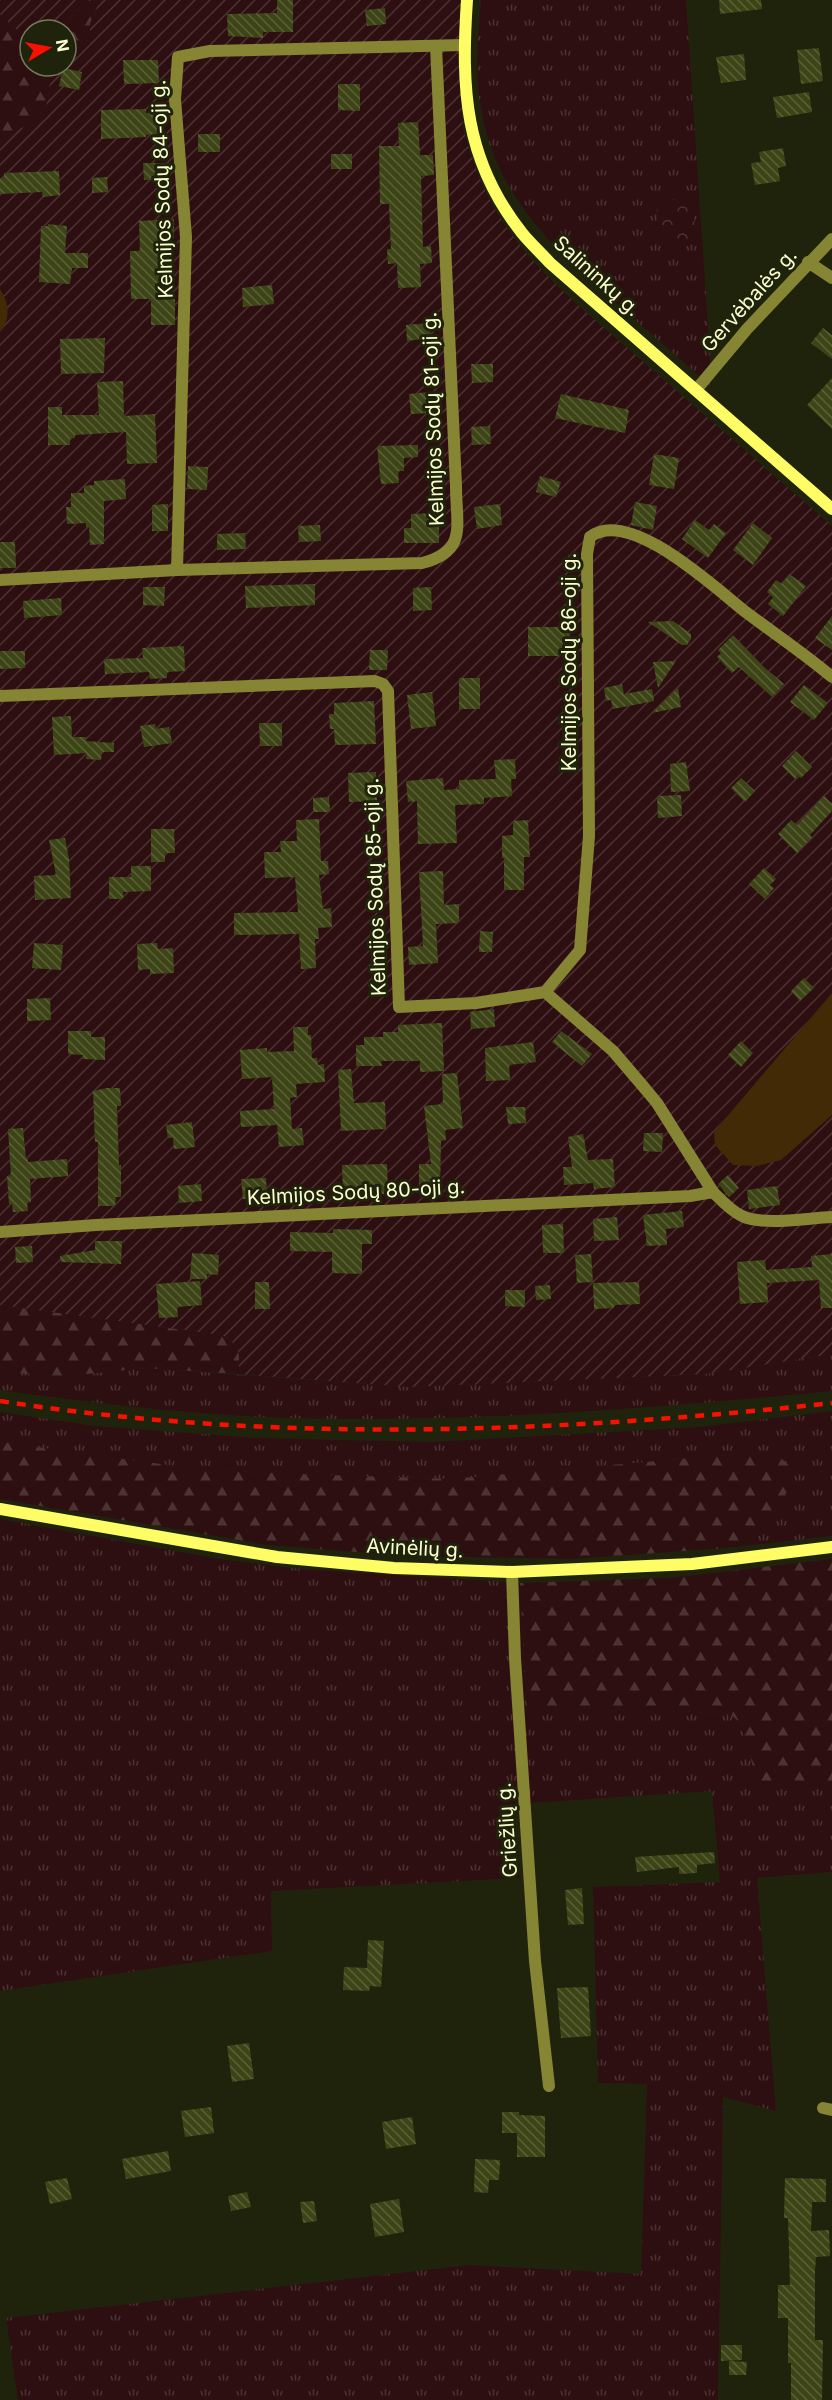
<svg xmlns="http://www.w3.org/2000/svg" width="832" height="2400" viewBox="0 0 832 2400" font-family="Inter,sans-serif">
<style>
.grass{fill:url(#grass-tufts)}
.forest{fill:url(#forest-firs)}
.park{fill:url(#park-crowns)}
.garden{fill:url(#garden-furrows)}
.water{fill:#422a06}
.building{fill:url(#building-back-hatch)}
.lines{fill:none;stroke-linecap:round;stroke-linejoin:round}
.street{stroke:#858534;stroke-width:12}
.secondary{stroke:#fffd65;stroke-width:12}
.rail{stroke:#f91000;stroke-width:4.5;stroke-dasharray:9 8;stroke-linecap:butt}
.labels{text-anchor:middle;stroke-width:6;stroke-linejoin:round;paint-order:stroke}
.street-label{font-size:20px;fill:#fbffce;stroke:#20230c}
</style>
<defs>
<pattern id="grass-tufts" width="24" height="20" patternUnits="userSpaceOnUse" patternTransform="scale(1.5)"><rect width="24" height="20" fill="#2d0f11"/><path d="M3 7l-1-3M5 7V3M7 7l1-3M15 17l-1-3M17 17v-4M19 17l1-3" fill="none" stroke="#4c3332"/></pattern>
<pattern id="forest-firs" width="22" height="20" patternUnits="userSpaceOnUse" patternTransform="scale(1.5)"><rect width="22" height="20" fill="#2d0f11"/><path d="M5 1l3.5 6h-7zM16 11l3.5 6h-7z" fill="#4c3332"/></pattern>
<pattern id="park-crowns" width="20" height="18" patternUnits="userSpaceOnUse" patternTransform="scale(1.5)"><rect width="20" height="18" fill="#2d0f11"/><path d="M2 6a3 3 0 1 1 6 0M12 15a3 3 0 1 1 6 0" fill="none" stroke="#4c3332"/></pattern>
<pattern id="garden-furrows" width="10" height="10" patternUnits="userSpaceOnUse" patternTransform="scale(1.5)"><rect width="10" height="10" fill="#2d0f11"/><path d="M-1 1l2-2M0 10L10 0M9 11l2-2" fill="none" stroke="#4c3332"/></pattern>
<pattern id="building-back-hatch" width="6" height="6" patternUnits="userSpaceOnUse" patternTransform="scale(1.5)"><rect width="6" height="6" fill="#3d4517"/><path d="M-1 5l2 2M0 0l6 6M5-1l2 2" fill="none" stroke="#5a6138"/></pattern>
</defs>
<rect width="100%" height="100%" fill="#20230c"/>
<!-- grass -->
<g class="grass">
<path d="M481,0H686L712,387C681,360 650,333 619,306C555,251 496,197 481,109C474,74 478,36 481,0Z"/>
<path d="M832,1354V1391C670,1407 507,1420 343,1419C228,1419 114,1406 0,1390V1371L36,1375L67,1376L145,1368L408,1387L704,1374Z"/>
<polygon points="832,1411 832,1536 726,1548 759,1532 772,1451 450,1479 211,1471 0,1442 0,1412 95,1426 256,1438 432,1442 699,1427"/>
<polygon points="0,1519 220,1559 301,1569 520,1583 527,1707 729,1713 742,1724 750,1748 782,1786 832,1781 832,1872 757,1878 776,2111 723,2097 718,2400 18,2400 6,2318 469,2265 641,2274 647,2084 598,2083 593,1887 720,1882 712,1791 515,1804 520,1878 271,1891 272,1951 0,1991"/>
</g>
<!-- forest -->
<g class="forest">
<path d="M88,0L97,6L90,24V39L66,58V30H34C46,29 62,24 71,17C78,12 79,5 88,0Z"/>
<polygon points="0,14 19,32 30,30 30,66 56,66 50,80 48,100 38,125 21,128 0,144"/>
<path d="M0,1305L222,1335C242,1346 239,1353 239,1374L145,1368L67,1376L36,1375L0,1371Z"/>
<polygon points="0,1442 211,1471 450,1479 772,1451 789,1465 788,1486 778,1511 759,1532 726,1548 573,1559 406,1556 267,1545 0,1499"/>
<polygon points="832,1559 832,1781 782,1786 763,1784 755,1775 742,1724 729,1713 527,1707 520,1583 669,1578"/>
</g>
<!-- park -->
<polygon class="park" points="692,198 697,242 661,246 656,202"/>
<!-- garden -->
<g class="garden">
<path d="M0,0H88C80,5 78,11 71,18C58,30 35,30 19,32L0,14Z"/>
<path d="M88,0H465C464,39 460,80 462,120C463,133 469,147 473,160C493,222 532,263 579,306L832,526V993L714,1132L781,1160L832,1115V1354L704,1374L408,1387L239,1374C239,1353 242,1346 222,1335L0,1305V144L21,128L38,125L48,100L50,80L56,66H66V58L90,39V24L97,7Z"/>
</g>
<!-- water -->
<g class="water">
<path d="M0,289C9,302 11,320 0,332Z"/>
<polygon points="832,993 832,1115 781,1160 757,1166 733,1165 715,1145 714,1132"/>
</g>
<!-- building -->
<g class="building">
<polygon points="277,0 293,0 293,32 263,32 263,38 228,36 227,14 277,13"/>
<polygon points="719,0 761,0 762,9 720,14"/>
<polygon points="385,8 386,24 367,26 365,10"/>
<polygon points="819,48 823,81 801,84 797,50"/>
<polygon points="744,54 746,80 721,83 716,57"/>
<polygon points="123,60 158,60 159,83 124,84"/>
<polygon points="63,68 82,72 79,90 59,86"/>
<polygon points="338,84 360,84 360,111 338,110"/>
<polygon points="809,92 812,112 777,118 773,97"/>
<polygon points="146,109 146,113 159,112 159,134 146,135 146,137 101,139 101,110"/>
<polygon points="418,122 420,155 433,155 434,175 421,176 423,247 431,246 432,263 420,264 421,287 398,288 397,263 388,264 387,249 391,249 389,204 380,204 379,146 399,146 398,123"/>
<rect x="198" y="134" width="22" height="18"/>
<polygon points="783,148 786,166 778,168 780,181 755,185 751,163 761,162 759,152"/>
<rect x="331" y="154" width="21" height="15"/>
<polygon points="143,163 170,163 171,180 144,180"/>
<polygon points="59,171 60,195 43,197 42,192 0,194 0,178 4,178 4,173"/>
<polygon points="107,177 108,192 92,193 92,178"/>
<polygon points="174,219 174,238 166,239 166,299 175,299 175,325 151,325 151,299 131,299 130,251 140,251 139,221"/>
<polygon points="48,224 67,226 65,253 88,253 88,268 72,268 70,284 39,282 41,226 48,226"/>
<polygon points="272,285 274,304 243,307 242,288"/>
<polygon points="429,323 431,338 407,341 406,325"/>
<polygon points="823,328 832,335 832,359 811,343"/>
<polygon points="105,338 104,373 61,374 60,339"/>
<polygon points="471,364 493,364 493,382 472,383"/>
<polygon points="832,378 832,429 807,405"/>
<polygon points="123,381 124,416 155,414 157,463 127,464 126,432 75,435 75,438 70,438 70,445 48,445 48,407 62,407 62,415 99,415 97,382"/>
<polygon points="429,392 431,413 411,414 409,394"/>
<polygon points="561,394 629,410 625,433 555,418"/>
<polygon points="490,426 491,444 472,445 471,427"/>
<polygon points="418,445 418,457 404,458 404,471 398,471 399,483 381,484 377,446"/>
<polygon points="654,454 679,458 674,489 649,485"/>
<polygon points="188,466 208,467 207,490 187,489"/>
<polygon points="540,476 561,482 556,497 536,492"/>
<polygon points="125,479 126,499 104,501 104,544 90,545 89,527 86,527 86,523 67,524 66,507 71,507 71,493 84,493 84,486 94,485 94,481"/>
<polygon points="635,502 657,506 653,530 631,525"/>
<polygon points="168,504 168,531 152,531 152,505"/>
<polygon points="500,504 502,525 477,529 474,507"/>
<polygon points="439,513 439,543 404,543 404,528 411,528 411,514"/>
<polygon points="695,520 709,530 714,524 726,533 708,558 682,539"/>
<polygon points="753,523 772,538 753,565 733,550"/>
<polygon points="320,525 321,541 299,542 298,526"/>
<polygon points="245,533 246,549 217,550 217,534"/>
<polygon points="0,542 15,542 16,568 0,568"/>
<polygon points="789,574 806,586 783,616 768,604 773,597 767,592 776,580 782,584"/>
<polygon points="315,584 315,605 246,608 245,586"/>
<polygon points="143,587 165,587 164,606 143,605"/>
<polygon points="431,587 432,610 413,611 413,588"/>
<polygon points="61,598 62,615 24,618 23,601"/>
<polygon points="832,616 832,650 815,638"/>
<polygon points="673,621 691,634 691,639 687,645 682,645 648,622"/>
<polygon points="528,627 570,627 570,650 559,650 559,656 528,656"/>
<polygon points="733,635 765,668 784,684 772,697 739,667 732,673 717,657 721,653 718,650"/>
<polygon points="184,646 185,671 167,672 167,678 150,679 149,672 105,674 104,659 143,658 142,648"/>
<polygon points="370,650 388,650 387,670 369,670"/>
<polygon points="0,651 25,651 25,668 0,669"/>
<polygon points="676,661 658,688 653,662"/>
<rect x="459" y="678" width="21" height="31"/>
<polygon points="622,684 624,694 652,689 654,701 613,709 611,700 606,701 604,688"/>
<polygon points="804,685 828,703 814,720 790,702"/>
<polygon points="678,688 681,707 652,713"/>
<polygon points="432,692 436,726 411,729 407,695"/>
<polygon points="374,701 376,744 335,745 334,729 330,729 329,714 334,714 334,703"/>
<polygon points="71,716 72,737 86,737 86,741 114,743 114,752 102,752 101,760 86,759 87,753 54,755 52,717"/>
<polygon points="259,723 282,723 282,746 260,746"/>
<polygon points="155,724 156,729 169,727 172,743 144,747 140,726"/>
<polygon points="796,751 812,767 801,778 798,775 795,779 782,766"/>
<polygon points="515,759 516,779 511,779 512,796 484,798 484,804 455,805 457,843 418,844 417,801 408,802 406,781 443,778 444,790 459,789 459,780 496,779 494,760"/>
<polygon points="686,762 690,791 671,792 670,764"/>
<polygon points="376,772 377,801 349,802 348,773"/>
<polygon points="741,778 755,791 745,802 731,788"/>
<polygon points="681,795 682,816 658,818 657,796"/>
<polygon points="824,796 832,804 832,811 810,835 812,837 797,853 778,834 791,820 797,825"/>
<polygon points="329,797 330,812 313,812 313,798"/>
<polygon points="319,819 321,861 328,861 329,874 319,875 323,909 331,908 332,927 318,928 319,939 315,939 316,968 301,969 299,934 234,935 234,913 298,912 295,877 265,878 264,852 281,852 280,841 297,841 296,820"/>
<polygon points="528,820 530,857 524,857 524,890 504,890 504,858 502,858 502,836 513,835 513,821"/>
<polygon points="151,829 174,829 175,853 165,853 165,862 151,862"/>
<polygon points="65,838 69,859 71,898 35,900 34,876 56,875 49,840"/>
<polygon points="131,866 151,866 151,891 123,892 123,899 109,899 109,877 131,877"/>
<polygon points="764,868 776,879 770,885 774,888 765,899 749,884"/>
<polygon points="443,871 444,905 459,904 459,923 436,924 438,963 409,965 408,947 423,946 419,872"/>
<polygon points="480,931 493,932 492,952 479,952"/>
<polygon points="34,943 63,945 61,970 32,968"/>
<polygon points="157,943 158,949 173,948 174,973 150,974 150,969 138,970 137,944"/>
<polygon points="804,978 814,988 800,1001 791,991"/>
<polygon points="50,998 51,1020 27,1021 27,999"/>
<polygon points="494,1009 495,1027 471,1029 470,1012"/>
<polygon points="442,1023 444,1071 420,1072 420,1061 381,1061 382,1066 356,1066 356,1045 364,1045 364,1037 383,1037 383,1032 398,1032 398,1025"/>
<polygon points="293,1027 308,1027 308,1035 311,1035 312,1058 317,1058 318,1065 324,1064 325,1082 296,1084 297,1097 290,1098 292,1129 302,1128 304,1145 279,1147 277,1125 241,1127 240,1111 274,1109 272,1077 242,1079 240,1050 267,1048 267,1052 294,1051"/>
<polygon points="68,1031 91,1031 91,1037 105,1037 105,1060 83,1059 83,1055 68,1054"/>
<polygon points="561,1031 592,1054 582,1066 552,1042"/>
<polygon points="741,1041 753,1053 741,1067 728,1055"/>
<polygon points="533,1042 536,1062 509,1065 510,1080 486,1081 485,1048"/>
<polygon points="351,1069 354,1103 385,1102 386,1129 341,1131 338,1070"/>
<polygon points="457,1073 463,1128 445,1130 446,1140 441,1141 440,1191 419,1190 419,1164 431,1164 424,1106 443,1104 442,1074"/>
<polygon points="107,1088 120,1088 121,1106 117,1106 119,1165 121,1165 121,1197 116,1197 115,1206 98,1206 98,1142 95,1142 93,1091"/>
<polygon points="506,1107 525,1107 526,1123 508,1124"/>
<polygon points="192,1122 195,1147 174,1149 173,1138 168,1138 166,1125"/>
<polygon points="23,1128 26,1159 28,1159 28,1162 67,1159 68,1176 30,1179 31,1202 27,1202 28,1211 13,1212 12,1204 9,1204 7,1176 11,1176 8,1129"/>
<polygon points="644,1133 663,1133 662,1152 643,1151"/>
<polygon points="583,1134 588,1160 613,1159 615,1187 594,1189 593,1183 564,1185 563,1167 572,1167 568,1137"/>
<polygon points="387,1164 388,1194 343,1195 342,1165"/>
<polygon points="728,1175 739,1188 729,1197 718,1184"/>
<polygon points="266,1178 267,1198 243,1199 241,1179"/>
<polygon points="201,1184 202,1201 179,1203 178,1186"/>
<polygon points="777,1186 780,1205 749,1209 747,1190"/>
<polygon points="682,1211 684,1227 666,1229 667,1245 647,1246 643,1215"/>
<polygon points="617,1217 619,1240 594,1241 593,1219"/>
<polygon points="563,1224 564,1253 543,1253 542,1225"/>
<polygon points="333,1229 372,1230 372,1244 362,1244 362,1274 332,1273 332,1252 290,1251 290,1232 333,1233"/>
<polygon points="95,1241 122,1241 121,1264 61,1262 60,1256 95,1250"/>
<polygon points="32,1246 33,1262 16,1263 15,1247"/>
<polygon points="192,1253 219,1255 218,1275 207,1274 207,1279 190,1279"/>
<polygon points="591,1254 593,1282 577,1283 575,1255"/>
<polygon points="832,1254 832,1308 821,1308 819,1280 767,1283 768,1302 740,1304 737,1262 765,1260 766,1270 812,1267 811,1256"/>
<polygon points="200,1281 202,1305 177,1307 178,1317 159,1318 156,1284"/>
<polygon points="255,1282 269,1282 270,1309 255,1309"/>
<polygon points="639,1282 640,1304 614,1305 614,1308 594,1309 593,1283"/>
<polygon points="550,1285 551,1299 536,1300 535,1286"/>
<polygon points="505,1290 525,1290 525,1307 505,1306"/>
<polygon points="714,1852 715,1863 697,1865 697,1873 679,1874 679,1867 637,1872 635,1857"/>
<polygon points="582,1888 584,1924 568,1925 565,1890"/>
<polygon points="368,1940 384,1941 381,1987 370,1986 369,1991 343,1990 344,1967 367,1968"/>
<polygon points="588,1987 591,2036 561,2038 557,1988"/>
<polygon points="249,2043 254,2079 232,2082 227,2046"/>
<polygon points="211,2107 214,2133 185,2137 181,2111"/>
<polygon points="502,2112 519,2112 519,2115 545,2116 545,2157 517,2157 517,2133 502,2133"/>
<polygon points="412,2117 416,2144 386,2149 382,2122"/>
<polygon points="168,2151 171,2171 126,2179 122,2159"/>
<polygon points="475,2159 500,2160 499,2180 489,2180 488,2193 474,2192"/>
<polygon points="67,2178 72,2199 50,2204 45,2182"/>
<polygon points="785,2178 826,2179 826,2202 812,2202 811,2231 829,2230 830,2256 816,2257 815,2270 815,2340 823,2340 822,2400 791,2400 791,2363 788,2363 788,2318 778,2318 778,2285 790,2285 788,2218 784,2218"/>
<polygon points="247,2192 251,2207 231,2211 228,2196"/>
<polygon points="399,2199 404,2232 375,2237 370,2204"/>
<polygon points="314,2201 317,2221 303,2223 300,2202"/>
<polygon points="721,2345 742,2345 742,2360 721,2361"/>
<polygon points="729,2361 747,2362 746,2375 729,2375"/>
</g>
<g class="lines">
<!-- street -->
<g class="street">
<polyline points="808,262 832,278"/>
<polyline points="696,390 747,329 832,239"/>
<polyline points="177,570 186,237 175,99 178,57 210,51 464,45"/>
<path d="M0,580L177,570L422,563C468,551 456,526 456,486L436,46"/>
<path d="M0,696L375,681L383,684L388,691L399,1007L476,1003L545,992L613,1051L642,1085L657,1103L713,1192C722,1201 731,1211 742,1216C764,1226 807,1218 832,1217"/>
<path d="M545,992L580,950L589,836L587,554L590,537C629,506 716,589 747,613C775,634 805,654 832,677"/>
<polyline points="0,1232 96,1225 690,1196 713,1192"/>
<polyline points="512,1572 515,1658 535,1961 549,2086"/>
<polyline points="823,2108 832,2110"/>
</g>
<!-- secondary -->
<g class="secondary">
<path d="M467,0C461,88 464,160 522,233C530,243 541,253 550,263L832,509"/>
<polyline points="0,1509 277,1557 394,1568 512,1572 692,1564 832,1547"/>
</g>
<!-- rail -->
<path class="rail" d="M0,1401C276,1444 555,1433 832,1403"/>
</g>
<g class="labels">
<!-- street labels -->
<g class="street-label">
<text transform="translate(162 189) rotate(-92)" y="7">Kelmijos Sodų 84-oji g.</text>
<text transform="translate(597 276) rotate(42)" y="7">Salininkų g.</text>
<text transform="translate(749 300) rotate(-48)" y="7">Gervėbalės g.</text>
<text transform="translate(433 419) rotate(-92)" y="7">Kelmijos Sodų 81-oji g.</text>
<text transform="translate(569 662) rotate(-90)" y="7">Kelmijos Sodų 86-oji g.</text>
<text transform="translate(375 887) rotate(-92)" y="7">Kelmijos Sodų 85-oji g.</text>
<text transform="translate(356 1192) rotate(-3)" y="7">Kelmijos Sodų 80-oji g.</text>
<text transform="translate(415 1548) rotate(3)" y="7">Avinėlių g.</text>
<text transform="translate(507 1830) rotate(-94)" y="7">Griežlių g.</text>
</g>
</g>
<!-- north arrow -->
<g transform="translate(48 48) rotate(80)"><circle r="28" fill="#20230c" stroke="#787b5a" stroke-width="1.5"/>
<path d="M0-4.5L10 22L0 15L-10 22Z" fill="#f91000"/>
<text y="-9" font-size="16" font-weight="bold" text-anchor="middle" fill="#fbffce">N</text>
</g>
</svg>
